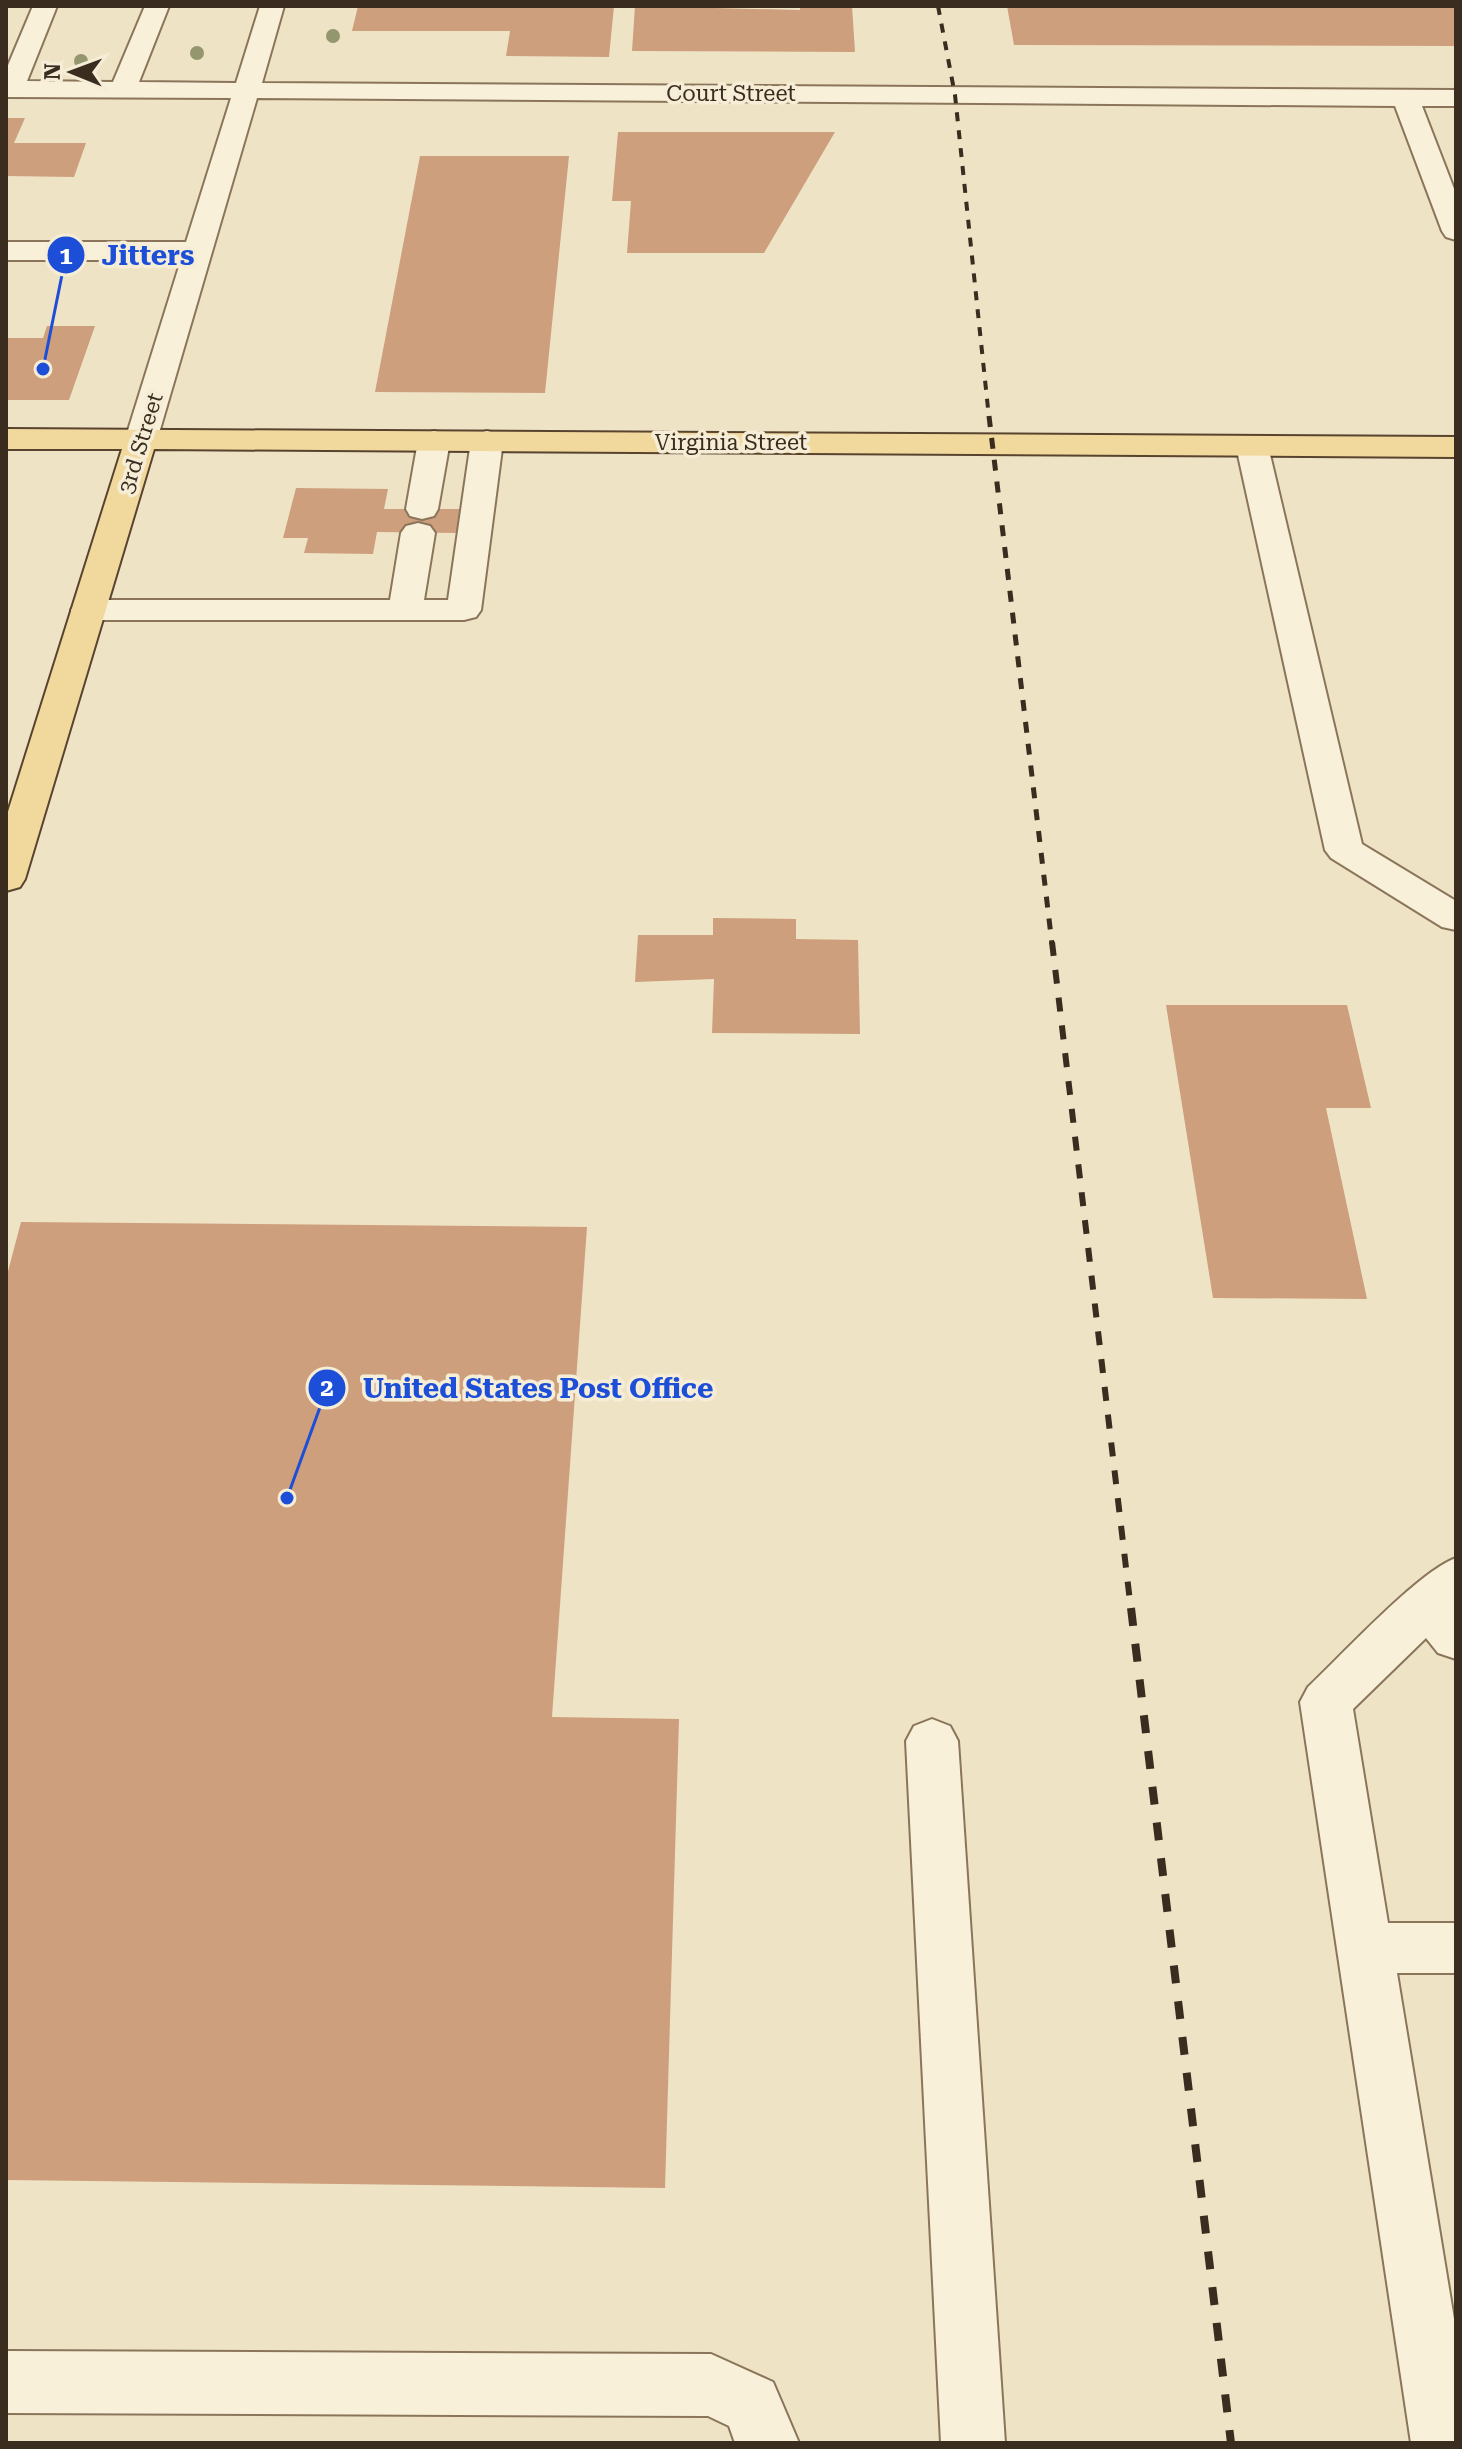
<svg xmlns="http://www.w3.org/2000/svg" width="1462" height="2449" viewBox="0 0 1462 2449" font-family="'Roboto Serif',serif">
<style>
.building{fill:#cd9f7c}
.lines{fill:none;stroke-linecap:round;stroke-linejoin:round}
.minor-casing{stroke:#8a755b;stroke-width:4}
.major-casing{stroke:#58432f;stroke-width:4}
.minor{fill:#f9f0da;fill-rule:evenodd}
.major{fill:#f1d99e;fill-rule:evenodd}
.rail-far3{stroke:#3a2d1f;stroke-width:4;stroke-dasharray:9 9;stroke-linecap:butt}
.rail-far2{stroke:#3a2d1f;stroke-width:5;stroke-dasharray:11 11;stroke-linecap:butt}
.rail-far1{stroke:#3a2d1f;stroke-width:6;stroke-dasharray:14 14;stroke-linecap:butt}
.rail{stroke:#3a2d1f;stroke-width:8;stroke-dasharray:18 18;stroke-linecap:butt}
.tree{fill:#94966e}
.labels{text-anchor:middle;stroke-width:7;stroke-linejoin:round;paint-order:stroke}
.far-street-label{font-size:22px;fill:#3a2d1f;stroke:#f6edd6}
.leader{fill:none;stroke:#1d4ed8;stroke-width:3}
.callout-dot{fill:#1d4ed8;stroke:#f6edd6;stroke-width:3}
.mark-label{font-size:24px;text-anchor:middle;font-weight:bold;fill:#fff}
.callout-label{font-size:28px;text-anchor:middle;font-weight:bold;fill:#1d4ed8;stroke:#f6edd6;stroke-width:7;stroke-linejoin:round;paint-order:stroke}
</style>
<rect width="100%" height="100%" fill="#efe3c6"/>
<!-- building -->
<g class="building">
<polygon points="358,6 614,6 609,57 506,56 510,31 352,31"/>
<polygon points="635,6 800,10 800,6 852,6 855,52 632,51"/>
<polygon points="1007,6 1456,6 1456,46 1014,45"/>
<polygon points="6,118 25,118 14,143 86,143 74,177 6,176"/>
<polygon points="618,132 835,132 764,253 627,253 631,201 612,201"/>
<polygon points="420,156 569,156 545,393 375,392"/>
<polygon points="47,326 95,326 69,400 6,400 6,338 43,338"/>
<polygon points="296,488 388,489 384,509 462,509 458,533 377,532 373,554 304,553 308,538 283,538"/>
<polygon points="713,918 796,919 796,939 858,940 860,1034 712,1033 714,979 635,982 638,935 713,935"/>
<polygon points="1166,1005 1347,1005 1371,1108 1326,1108 1367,1299 1213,1298"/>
<polygon points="21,1222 587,1227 552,1717 679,1719 665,2188 6,2180 6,1279"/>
</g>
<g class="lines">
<defs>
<g id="minor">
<polygon points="33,6 57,6 27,81 113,82 145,6 169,6 139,82 236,83 260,6 284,6 262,83 1456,90 1456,106 1422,106 1456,194 1456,240 1446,237 1442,231 1395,106 257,98 157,440 152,447 130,447 125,440 181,260 6,260 6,242 186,242 231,98 6,97 6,70"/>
<polygon points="434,431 445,434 450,441 438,509 434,516 422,519 410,516 406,509 418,441 423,434"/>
<polygon points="487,431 498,434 503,441 481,610 476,617 464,620 88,620 76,617 71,610 76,603 88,600 390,600 401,533 406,526 418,523 430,526 435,533 424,600 448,600 471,441 476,434"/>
<polygon points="1252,436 1263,439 1268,446 1362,844 1456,901 1456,930 1442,927 1331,858 1325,850 1236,446 1241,439"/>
<path d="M1456,1558V1659L1438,1653L1426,1638L1353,1709L1388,1923H1456V1973H1397L1456,2331V2443H1411L1300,1702L1308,1687C1341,1656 1419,1571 1456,1558Z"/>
<polygon points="932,1719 950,1726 958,1741 1005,2443 941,2443 906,1741 914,1726"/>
<polygon points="6,2351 711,2354 773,2382 799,2443 735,2443 729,2426 708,2416 6,2413"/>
</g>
<polygon id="major" points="6,429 1456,437 1456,457 154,449 25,879 20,887 6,891 6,818 122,449 6,449"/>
</defs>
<!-- minor casing -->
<use href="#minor" class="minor-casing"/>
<!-- major casing -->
<use href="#major" class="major-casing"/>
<!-- minor -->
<use href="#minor" class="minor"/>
<!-- major -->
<use href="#major" class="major"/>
<!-- rail-far3 -->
<polyline class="rail-far3" points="938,6 955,95 989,418"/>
<!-- rail-far2 -->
<polyline class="rail-far2" points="989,416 1052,944"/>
<!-- rail-far1 -->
<polyline class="rail-far1" points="1052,942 1131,1610"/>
<!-- rail -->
<polyline class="rail" points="1131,1608 1231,2443"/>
</g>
<!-- trees -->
<g class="tree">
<circle cx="333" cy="36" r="7"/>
<circle cx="197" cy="53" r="7"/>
<circle cx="81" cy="61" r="7"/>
</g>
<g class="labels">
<!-- far-street labels -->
<g class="far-street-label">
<text x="731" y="101">Court Street</text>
<text x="731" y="450">Virginia Street</text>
<text transform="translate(140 443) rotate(-73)" y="8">3rd Street</text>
</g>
</g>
<!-- callouts -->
<path class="leader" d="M43 369L66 255M287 1498L327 1388"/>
<g class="callout-dot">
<circle cx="43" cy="369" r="8"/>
<circle cx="287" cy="1498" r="8"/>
<circle cx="66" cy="255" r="20"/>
<circle cx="327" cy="1388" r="20"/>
</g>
<g class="mark-label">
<text x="66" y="264">1</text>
<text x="327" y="1396">2</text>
</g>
<g class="callout-label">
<text x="148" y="265">Jitters</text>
<text x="538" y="1398">United States Post Office</text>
</g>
<!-- border -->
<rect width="1462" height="2449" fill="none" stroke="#3a2d1f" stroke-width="16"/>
<!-- north arrow -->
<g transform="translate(72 72) rotate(271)" stroke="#f6edd6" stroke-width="6" paint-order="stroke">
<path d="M0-6L14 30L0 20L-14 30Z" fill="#3a2d1f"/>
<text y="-12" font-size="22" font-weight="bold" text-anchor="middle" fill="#3a2d1f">N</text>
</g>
</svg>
